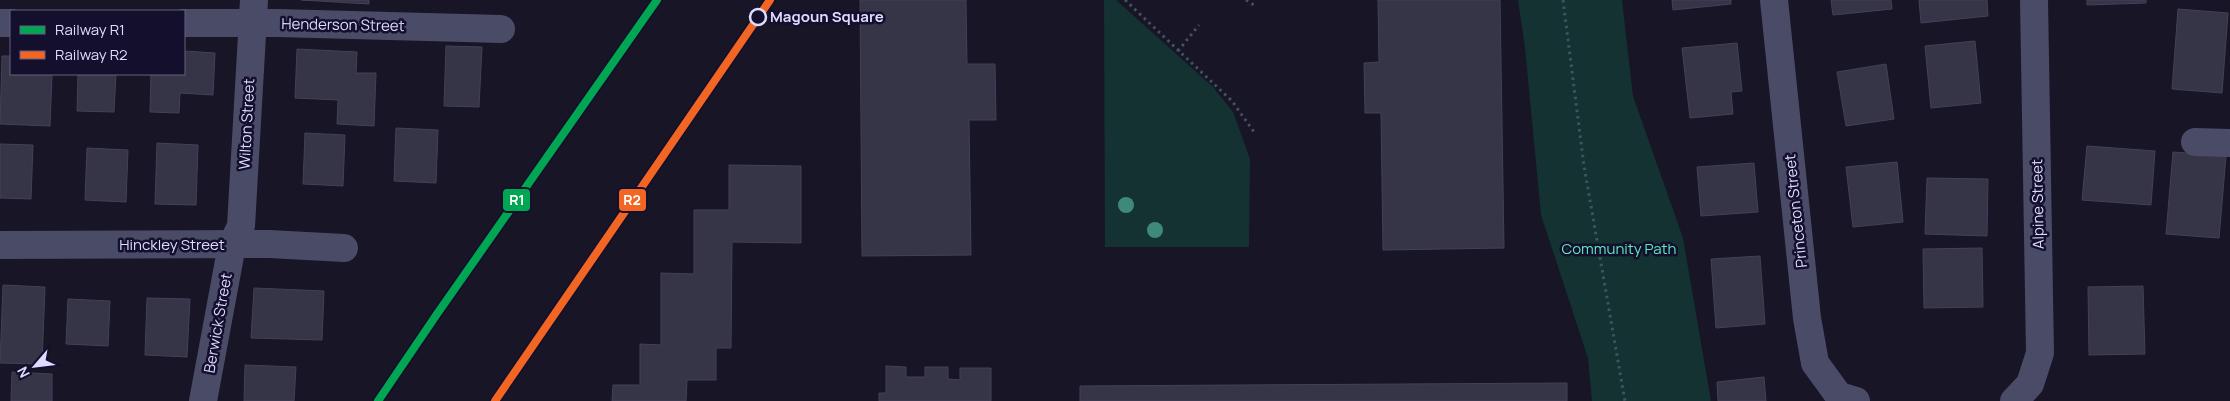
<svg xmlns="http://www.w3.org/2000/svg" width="2230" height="401" viewBox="0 0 2230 401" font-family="Manrope,sans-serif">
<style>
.green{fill:#133231}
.building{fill:#363447;stroke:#444059}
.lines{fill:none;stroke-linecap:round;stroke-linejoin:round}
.path{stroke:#435262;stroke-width:3;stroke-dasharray:2.5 4;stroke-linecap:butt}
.street{stroke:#4a4b67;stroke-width:28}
.rail-1-casing{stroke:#130f2c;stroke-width:11}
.rail-2-casing{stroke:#130f2c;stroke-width:11}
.rail-1{stroke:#00a651;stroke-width:8}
.rail-2{stroke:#f26522;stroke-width:8}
.tree{fill:#3e8979}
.stop-dot{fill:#130f2c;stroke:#dddbff;stroke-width:2.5}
.labels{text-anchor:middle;stroke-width:5;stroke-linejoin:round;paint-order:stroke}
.stop-label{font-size:15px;font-weight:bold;fill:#dddbff;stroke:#130f2c;text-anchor:start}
.street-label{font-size:15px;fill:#dddbff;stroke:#130f2c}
.park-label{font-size:15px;fill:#5de8bd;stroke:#130f2c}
.line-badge{stroke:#130f2c;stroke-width:2}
.badge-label{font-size:14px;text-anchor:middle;font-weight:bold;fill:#fff}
</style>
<rect width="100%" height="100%" fill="#181526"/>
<!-- green -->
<g class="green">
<polygon points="1104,0 1116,0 1213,87 1233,112 1250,159 1249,247 1105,247"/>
<polygon points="1518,0 1622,0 1633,96 1683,238 1711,401 1592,401 1588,358 1541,215 1525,48"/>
</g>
<!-- building -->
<g class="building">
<polygon points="301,0 369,0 369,4"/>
<polygon points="860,0 966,0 967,64 995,64 996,120 969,120 971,255 862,256"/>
<polygon points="1378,0 1500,0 1504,248 1383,250 1381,113 1365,113 1364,63 1379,62"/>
<polygon points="1672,0 1731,0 1731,4 1673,10"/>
<polygon points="1831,0 1891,0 1892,9 1833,15"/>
<polygon points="1919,0 1987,0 1988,16 1921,23"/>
<polygon points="2087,0 2146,0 2146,3 2087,5"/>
<polygon points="2178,9 2228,13 2222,93 2172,89"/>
<polygon points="1975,41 1981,103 1931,108 1925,46"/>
<polygon points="1737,43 1742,91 1731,92 1733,114 1690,118 1682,48"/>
<polygon points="446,46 482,47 479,107 444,106"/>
<polygon points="297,49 357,52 356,73 376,73 374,126 337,124 338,100 295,98"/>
<polygon points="184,51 215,53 213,95 180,93 179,113 150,112 151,74 184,74"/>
<polygon points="2,56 11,56 11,74 52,74 50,126 0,124"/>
<polygon points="1886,64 1894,119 1846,126 1837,72"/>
<polygon points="78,74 116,74 114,112 77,111"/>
<polygon points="396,128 438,130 436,183 394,181"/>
<polygon points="305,133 345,135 343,186 303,184"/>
<polygon points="157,143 198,145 196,205 155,204"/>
<polygon points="0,144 33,145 31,199 0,198"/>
<polygon points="2087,146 2155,151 2151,205 2082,200"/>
<polygon points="87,148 128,150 126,202 85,200"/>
<polygon points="2173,152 2226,156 2219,238 2166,234"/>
<polygon points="1897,162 1903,222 1853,227 1846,167"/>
<polygon points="1754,163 1758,212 1701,216 1697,167"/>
<polygon points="729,165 801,166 801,243 732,242 731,348 716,348 716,380 687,380 686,401 612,401 613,385 640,385 640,344 661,345 661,273 694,274 694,210 729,210"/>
<polygon points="1927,178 1988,179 1987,236 1925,234"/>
<polygon points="1982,248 1983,307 1924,308 1923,249"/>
<polygon points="1760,256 1765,324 1716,328 1711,259"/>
<polygon points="3,285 45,287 42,364 0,363"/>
<polygon points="2143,286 2145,354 2089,355 2088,287"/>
<polygon points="254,288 324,291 322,340 251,338"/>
<polygon points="147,298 190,299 187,357 145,355"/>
<polygon points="68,299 110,301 108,346 66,344"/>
<polygon points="245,365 296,367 294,401 244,401"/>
<polygon points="886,366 906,367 906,377 925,377 925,367 948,367 948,379 960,380 960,368 991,368 991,401 879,401 879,393 886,393"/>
<polygon points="12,372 52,374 52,401 11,401"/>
<polygon points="1764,377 1766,401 1718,401 1717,382"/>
<polygon points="1567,383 1567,401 1080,401 1080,386"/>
</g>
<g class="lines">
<!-- path -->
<g class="path">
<polyline points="1125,0 1232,101 1254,132"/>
<polyline points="1246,0 1254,5"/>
<polyline points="1563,0 1584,166 1625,401"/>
<polyline points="1178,51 1199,25"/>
</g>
<!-- street -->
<g class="street">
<polyline points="1774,0 1807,318 1815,363 1839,396 1856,401"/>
<polyline points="0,23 11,23"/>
<polyline points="184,23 278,23 501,29"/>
<polyline points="2195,142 2230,143"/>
<polyline points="0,245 269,244 344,248"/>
<polyline points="203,401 232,245 241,226 254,0"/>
<polyline points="2014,401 2030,384 2040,353 2034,0"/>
</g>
<defs>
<polyline id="rail-1" points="378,401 437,314 657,0"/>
<polyline id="rail-2" points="495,401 770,0"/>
</defs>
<!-- rail-1 casing -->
<use href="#rail-1" class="rail-1-casing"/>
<!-- rail-2 casing -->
<use href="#rail-2" class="rail-2-casing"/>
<!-- rail-1 -->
<use href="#rail-1" class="rail-1"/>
<!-- rail-2 -->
<use href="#rail-2" class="rail-2"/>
</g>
<!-- trees -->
<g class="tree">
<circle cx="1126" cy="205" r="8"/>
<circle cx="1155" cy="230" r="8"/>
</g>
<!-- markers -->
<circle class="stop-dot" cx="758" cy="17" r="8"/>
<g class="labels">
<!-- stop labels -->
<g class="stop-label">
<text x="770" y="22">Magoun Square</text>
</g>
<!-- street labels -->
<g class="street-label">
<text transform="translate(343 25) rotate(1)" y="5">Henderson Street</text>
<text transform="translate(247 124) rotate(-87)" y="5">Wilton Street</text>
<text transform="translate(2038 204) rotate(-91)" y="5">Alpine Street</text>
<text transform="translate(1796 211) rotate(-96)" y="5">Princeton Street</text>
<text x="172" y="250">Hinckley Street</text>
<text transform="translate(218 323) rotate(-80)" y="5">Berwick Street</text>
</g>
<!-- park labels -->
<g class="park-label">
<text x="1619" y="254">Community Path</text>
</g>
</g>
<g class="line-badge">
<rect x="502" y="188" width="29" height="24" rx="5" fill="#00a651"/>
<rect x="618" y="188" width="29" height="24" rx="5" fill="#f26522"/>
</g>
<g class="badge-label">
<text x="517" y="205">R1</text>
<text x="632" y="205">R2</text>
</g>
<!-- legend -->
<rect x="10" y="10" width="175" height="65" fill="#130f2c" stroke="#646180"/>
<rect x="20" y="26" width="25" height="8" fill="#00a651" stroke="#646180"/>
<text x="55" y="35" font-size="15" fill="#dddbff">Railway R1</text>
<rect x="20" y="51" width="25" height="8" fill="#f26522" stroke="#646180"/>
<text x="55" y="60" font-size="15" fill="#dddbff">Railway R2</text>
<!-- north arrow -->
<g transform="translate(35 366) rotate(242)" stroke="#130f2c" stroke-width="4" paint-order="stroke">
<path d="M0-4L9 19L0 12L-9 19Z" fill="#dddbff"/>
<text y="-8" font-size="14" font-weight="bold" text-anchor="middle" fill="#dddbff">N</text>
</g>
</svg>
